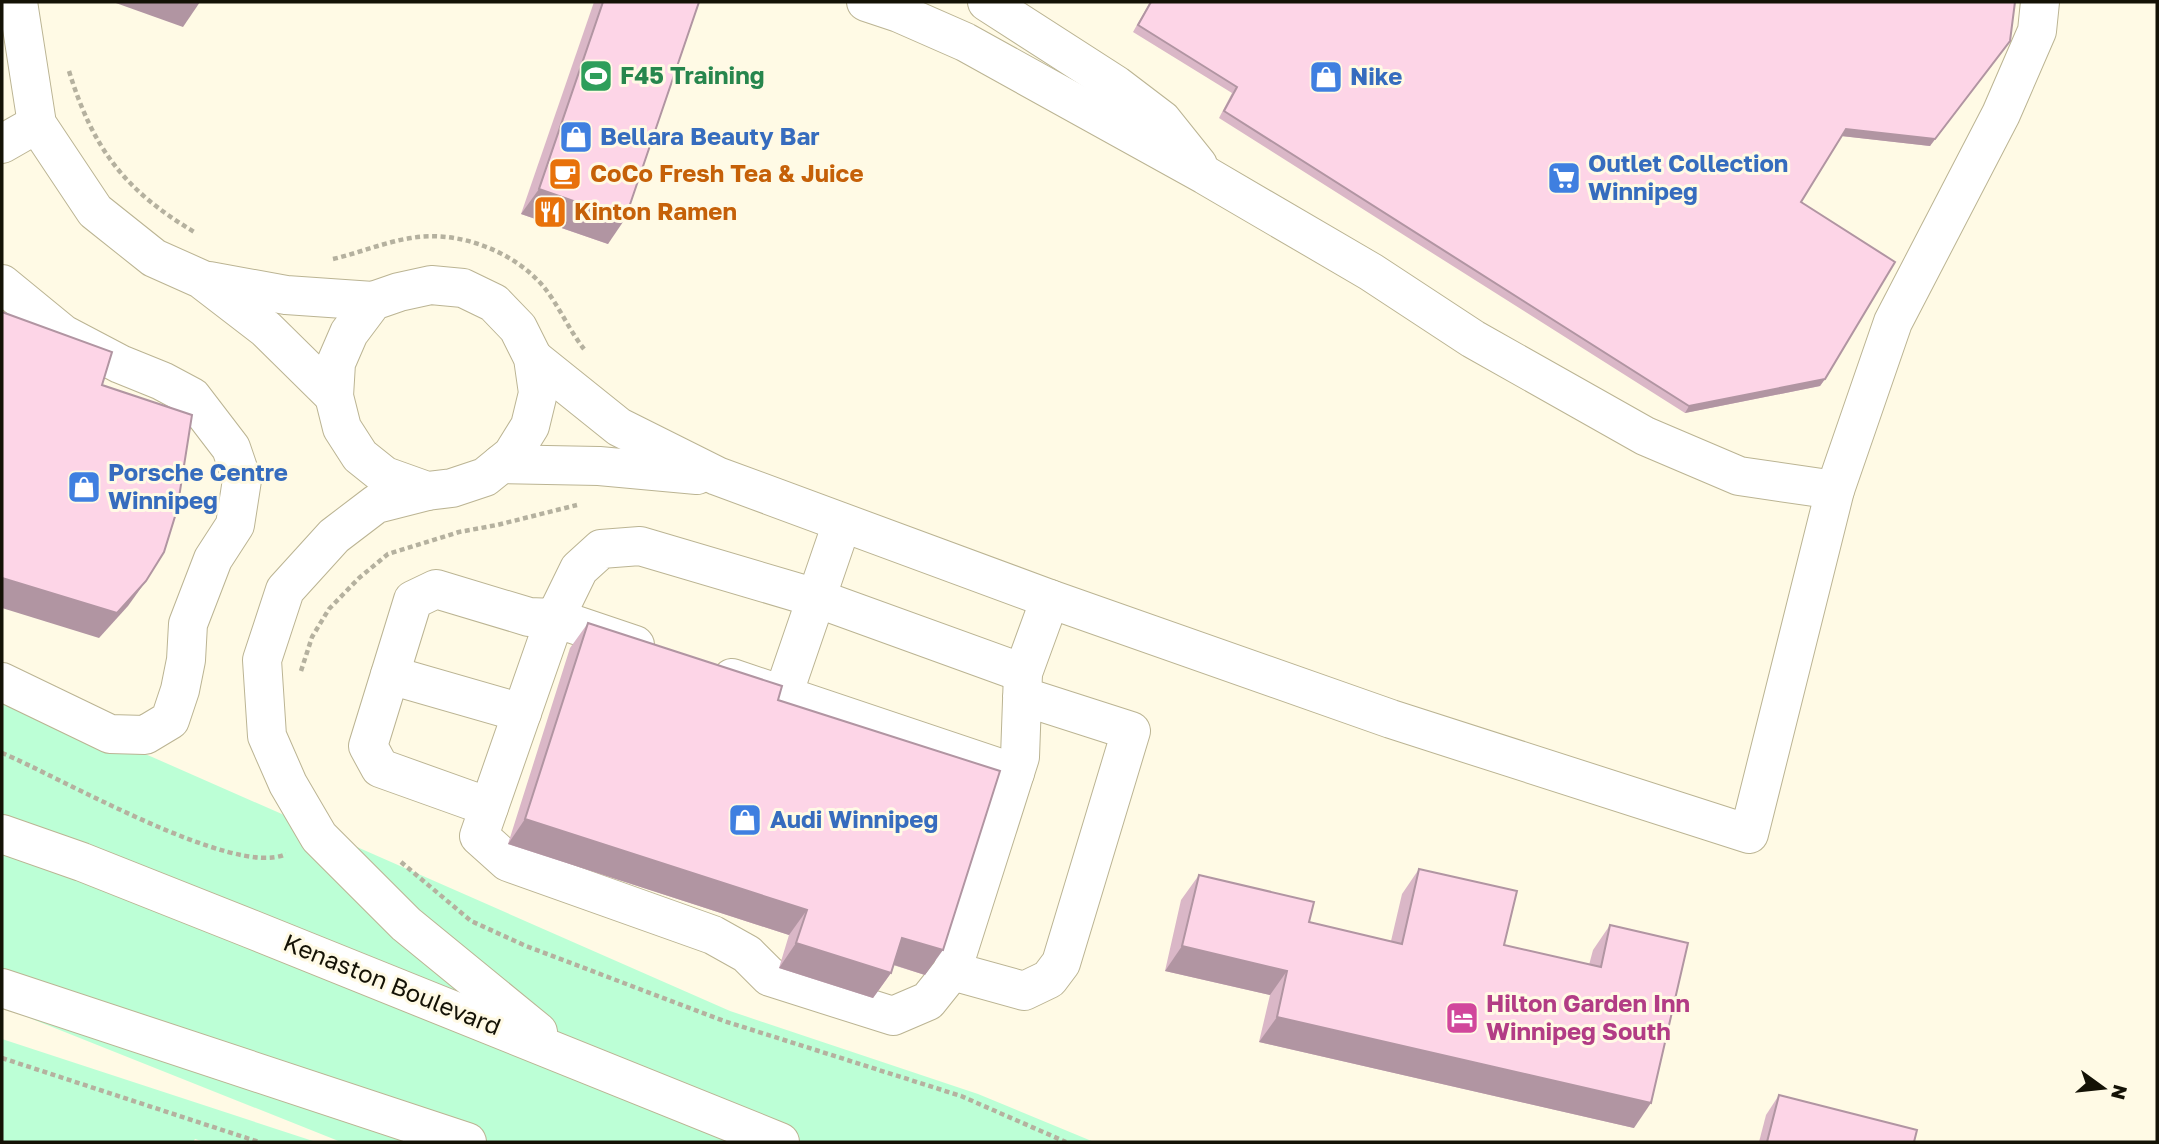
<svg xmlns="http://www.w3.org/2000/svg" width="2159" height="1144" viewBox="0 0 2159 1144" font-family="'Golos Text',sans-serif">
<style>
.green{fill:#bcffd6}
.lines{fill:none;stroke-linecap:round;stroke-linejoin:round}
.minor-casing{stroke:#bbb493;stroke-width:40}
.major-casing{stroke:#bbb493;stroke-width:40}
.path{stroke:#b5b19f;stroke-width:4.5;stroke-dasharray:5 3.5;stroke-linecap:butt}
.minor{stroke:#fff;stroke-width:38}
.major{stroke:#fff;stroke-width:38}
.wall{fill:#dab7c7}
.shaded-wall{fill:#b195a2}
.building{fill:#fdd5e7;stroke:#b195a2;stroke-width:2}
.labels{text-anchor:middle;stroke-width:6;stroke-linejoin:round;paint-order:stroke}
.leisure-label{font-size:24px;font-weight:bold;fill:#27864d;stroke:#fffae5;text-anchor:start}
.shop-label{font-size:24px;font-weight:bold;fill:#366cbe;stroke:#fffae5;text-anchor:start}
.food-label{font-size:24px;font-weight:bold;fill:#c56008;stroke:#fffae5;text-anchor:start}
.street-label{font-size:24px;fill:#141206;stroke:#fffae5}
.hotel-label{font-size:24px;font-weight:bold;fill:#b23c85;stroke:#fffae5;text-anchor:start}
</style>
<rect width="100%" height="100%" fill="#fffae5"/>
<!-- green -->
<g class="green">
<polygon points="2,691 730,1011 978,1094 1094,1142 341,1142 2,1007"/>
<polygon points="2,1039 316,1142 205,1142 195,1139 193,1142 2,1142"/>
</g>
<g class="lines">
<defs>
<g id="minor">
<polyline points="18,2 37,124 95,211 154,258 201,279 266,329 334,396"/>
<polyline points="866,2 899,13 965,42 1205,175 1371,272 1473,339 1645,436 1739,476 1835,490 1893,322 2001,114 2037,31 2040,2"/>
<polyline points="987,2 1116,85 1162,120 1198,165"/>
<polyline points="2,144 37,124"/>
<polyline points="209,281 286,295 373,301"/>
<polyline points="2,284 63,334 120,364 162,381 192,397 231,448 242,480 235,525 213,559 188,624 186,660 180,690 170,720 145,735 110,734 2,682"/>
<polygon points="431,285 463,288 494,303 518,328 533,358 538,393 530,426 512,455 485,477 452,488 427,491 385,476 360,456 342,428 334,396 336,363 349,333 373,301 399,292"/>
<polyline points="533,358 619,427 717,476 1050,599 1391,719 1749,834 1835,490"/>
<polyline points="501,464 599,466 697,475"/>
<polyline points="635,645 555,618 479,836 508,862 713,935 747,954 770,977 893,1016 928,1001 952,971"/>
<polyline points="390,675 522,713"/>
<polyline points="732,678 1015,773"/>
<polyline points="783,695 842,523"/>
<polyline points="1022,696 1131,731 1061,963 1049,979 1024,991 952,971 1020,757 1023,673 1050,599"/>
<polyline points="489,807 380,768 368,746 413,600 436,589 529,617 555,618 579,569 601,549 640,546 816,598 1023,673"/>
</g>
<g id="major">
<polyline points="427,491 376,504 334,536 285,590 262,660 267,736 288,784 319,837 406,924 538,1032"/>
<polyline points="2,834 82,862 251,929 780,1142"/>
<polyline points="2,988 467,1142"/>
</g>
</defs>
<!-- minor casing -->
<use href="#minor" class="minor-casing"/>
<!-- major casing -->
<use href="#major" class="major-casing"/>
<!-- path -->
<g class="path">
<path d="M69,71C93,149 125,191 196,233"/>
<path d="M333,259C359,253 385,242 411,238C457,230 512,250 543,286C558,304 569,330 584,349"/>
<polyline points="301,671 312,637 329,609 359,578 388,554 459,532 497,525 577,505"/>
<path d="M2,753C56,775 235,879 286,854"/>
<polyline points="401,862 471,921 526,946 724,1021 961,1096 1066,1142"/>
<polyline points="2,1058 259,1142"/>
</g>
<!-- minor -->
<use href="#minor" class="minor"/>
<!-- major -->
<use href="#major" class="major"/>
</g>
<!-- wall -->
<g class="wall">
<polygon points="594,2 699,2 608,244 521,214"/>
<polygon points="1150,2 2015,2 1930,146 1842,136 1801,202 1825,379 1820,386 1685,413 1219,118 1232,93 1133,32"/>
<polygon points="588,623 778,700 925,975 893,965 891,973 873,998 779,968 789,935 508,844 570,648"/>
<polygon points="1419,869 1504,945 1589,965 1593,950 1610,925 1634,1128 1259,1042 1270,995 1165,971 1181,900 1199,875 1309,922 1391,941 1402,894"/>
<polygon points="1779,1095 1914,1142 1759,1142 1766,1115"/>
</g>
<!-- shaded-wall -->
<g class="shaded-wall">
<polygon points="113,2 200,2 183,27"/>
<polygon points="2010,41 1930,146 1841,136 1846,129"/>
<polygon points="539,189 625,219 608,244 521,214"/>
<polygon points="1825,379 1820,386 1685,413 1689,406"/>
<polygon points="2,578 146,581 128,606 99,638 2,608"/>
<polygon points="525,819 807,910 789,935 508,844"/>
<polygon points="902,938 943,950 925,975 885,962"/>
<polygon points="796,943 891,973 873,998 779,968"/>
<polygon points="1182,946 1287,971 1270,995 1165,971"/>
<polygon points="1277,1017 1651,1103 1634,1128 1259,1042"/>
</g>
<!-- building -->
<g class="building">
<polygon points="603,2 699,2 625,219 539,189"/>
<polygon points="1151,2 2015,2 2010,41 1935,139 1846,129 1801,202 1895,262 1825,379 1689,406 1224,111 1237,87 1138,25"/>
<polygon points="2,312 112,352 102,385 192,415 177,510 164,552 146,581 117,613 2,578"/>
<polygon points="588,623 782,686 778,700 1000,771 943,950 902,938 891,973 796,943 807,910 525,819"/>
<polygon points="1419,869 1517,891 1504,945 1601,967 1610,925 1688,943 1651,1103 1277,1017 1287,971 1182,946 1199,875 1314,902 1309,922 1402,944"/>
<polygon points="1779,1095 1917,1130 1914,1142 1767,1142"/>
</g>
<!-- icons -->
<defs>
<symbol id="stadium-square" viewBox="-11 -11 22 22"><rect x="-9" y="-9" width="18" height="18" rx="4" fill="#2e9e5b" stroke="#fffae5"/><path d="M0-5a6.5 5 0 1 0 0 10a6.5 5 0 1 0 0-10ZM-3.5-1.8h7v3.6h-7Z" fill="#fff"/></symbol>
<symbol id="shop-square" viewBox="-11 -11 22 22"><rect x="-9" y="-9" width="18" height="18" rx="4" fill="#3f7fe0" stroke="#fffae5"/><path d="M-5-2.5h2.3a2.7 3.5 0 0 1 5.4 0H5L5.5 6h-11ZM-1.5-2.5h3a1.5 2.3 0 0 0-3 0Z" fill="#fff"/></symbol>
<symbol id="cafe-square" viewBox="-11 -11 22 22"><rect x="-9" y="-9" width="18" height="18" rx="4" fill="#e8710a" stroke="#fffae5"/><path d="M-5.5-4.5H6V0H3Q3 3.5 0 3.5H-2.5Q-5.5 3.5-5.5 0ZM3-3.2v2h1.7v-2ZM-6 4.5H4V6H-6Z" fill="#fff"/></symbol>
<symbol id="supermarket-square" viewBox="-11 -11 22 22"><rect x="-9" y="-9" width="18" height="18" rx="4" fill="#3f7fe0" stroke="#fffae5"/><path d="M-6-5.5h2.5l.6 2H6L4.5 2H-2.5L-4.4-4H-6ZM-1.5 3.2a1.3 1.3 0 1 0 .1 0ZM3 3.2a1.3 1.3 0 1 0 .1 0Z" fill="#fff"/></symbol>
<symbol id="restaurant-square" viewBox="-11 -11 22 22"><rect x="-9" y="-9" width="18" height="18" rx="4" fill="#e8710a" stroke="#fffae5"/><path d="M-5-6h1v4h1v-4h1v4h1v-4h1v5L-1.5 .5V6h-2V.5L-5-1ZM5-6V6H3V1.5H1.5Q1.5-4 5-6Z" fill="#fff"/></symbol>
<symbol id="hotel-square" viewBox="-11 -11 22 22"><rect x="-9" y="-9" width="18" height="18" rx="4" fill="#d1479c" stroke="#fffae5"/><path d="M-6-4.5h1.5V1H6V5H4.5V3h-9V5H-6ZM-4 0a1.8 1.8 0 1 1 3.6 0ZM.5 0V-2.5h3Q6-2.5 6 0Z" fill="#fff"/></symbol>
</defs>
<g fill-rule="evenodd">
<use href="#stadium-square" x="577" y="57" width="38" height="38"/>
<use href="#shop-square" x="1307" y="58" width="38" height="38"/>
<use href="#shop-square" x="557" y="118" width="38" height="38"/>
<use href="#cafe-square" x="546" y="155" width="38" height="38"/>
<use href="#supermarket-square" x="1545" y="159" width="38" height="38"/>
<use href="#restaurant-square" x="531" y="193" width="38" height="38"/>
<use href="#shop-square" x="65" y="468" width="38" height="38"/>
<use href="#shop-square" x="726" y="801" width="38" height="38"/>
<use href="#hotel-square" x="1443" y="999" width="38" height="38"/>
</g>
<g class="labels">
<!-- leisure labels -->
<g class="leisure-label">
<text x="620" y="84">F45 Training</text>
</g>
<!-- shop labels -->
<g class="shop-label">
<text x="1350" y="85">Nike</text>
<text x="600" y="145">Bellara Beauty Bar</text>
<text x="1588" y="172">Outlet Collection<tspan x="1588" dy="28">Winnipeg</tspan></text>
<text x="108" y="481">Porsche Centre<tspan x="108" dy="28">Winnipeg</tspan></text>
<text x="770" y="828">Audi Winnipeg</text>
</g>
<!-- food labels -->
<g class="food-label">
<text x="590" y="182">CoCo Fresh Tea &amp; Juice</text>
<text x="574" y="220">Kinton Ramen</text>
</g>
<!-- street labels -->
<g class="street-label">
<text transform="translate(392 985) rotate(22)" y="8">Kenaston Boulevard</text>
</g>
<!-- hotel labels -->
<g class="hotel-label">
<text x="1486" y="1012">Hilton Garden Inn<tspan x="1486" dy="28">Winnipeg South</tspan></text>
</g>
</g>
<!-- border -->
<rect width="2159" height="1144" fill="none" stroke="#141206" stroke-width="7"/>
<!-- north arrow -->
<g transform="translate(2103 1088) rotate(105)" stroke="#fffae5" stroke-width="5" paint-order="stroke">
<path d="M0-5L12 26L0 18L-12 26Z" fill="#141206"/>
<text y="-10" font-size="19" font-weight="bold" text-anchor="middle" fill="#141206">N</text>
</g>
</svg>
